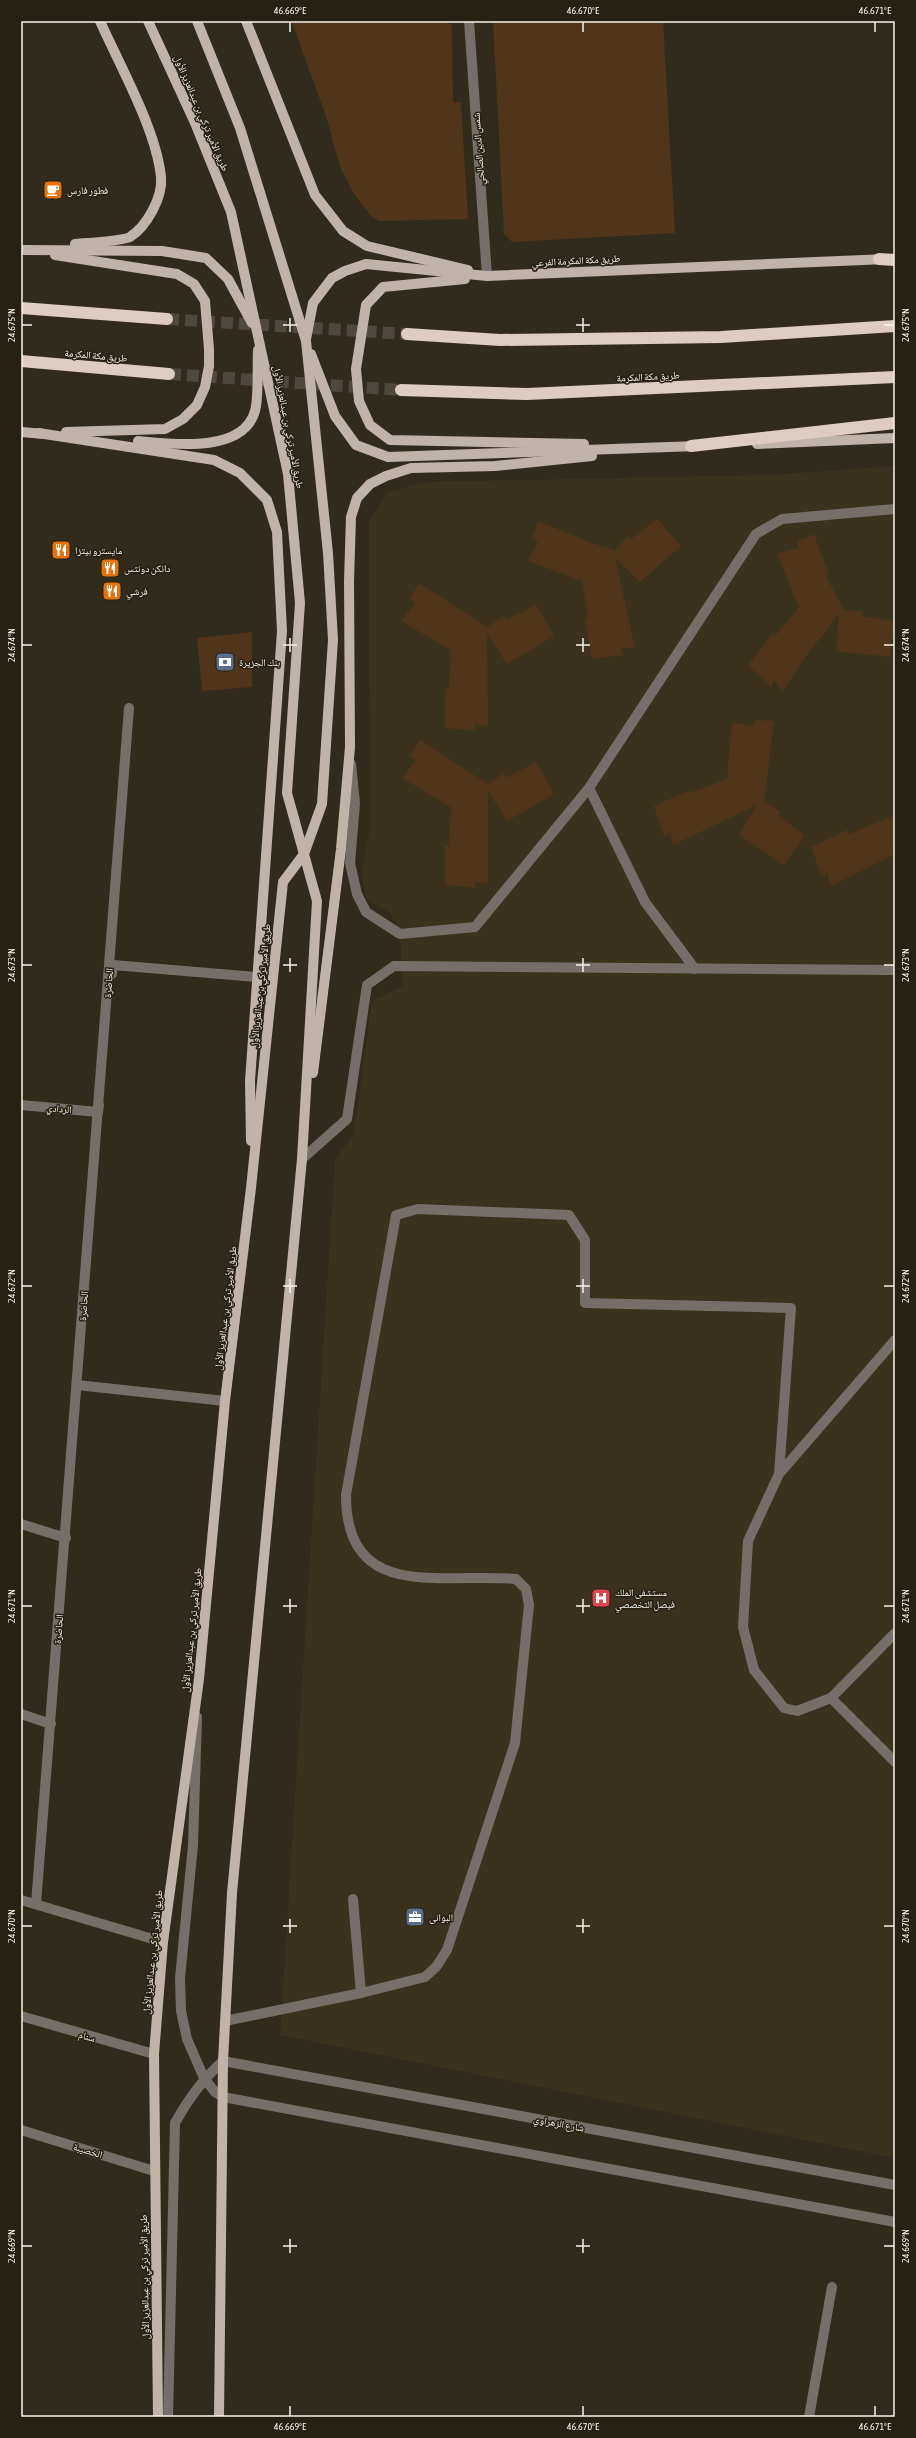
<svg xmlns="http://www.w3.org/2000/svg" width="916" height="2438" viewBox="0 0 916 2438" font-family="'Asap Condensed','Noto Naskh Arabic',sans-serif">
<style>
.built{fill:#3b321d}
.building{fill:#50351a}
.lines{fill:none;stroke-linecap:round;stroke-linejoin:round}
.motorway-tunnel{stroke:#4f493b;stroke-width:12;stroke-dasharray:12 6;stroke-linecap:butt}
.service{stroke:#766f69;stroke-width:10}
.minor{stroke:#766f69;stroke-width:10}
.tertiary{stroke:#766f69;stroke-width:10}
.primary{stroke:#c0b3a7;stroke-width:10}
.motorway{stroke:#decdbf;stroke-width:12}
.ticks{fill:none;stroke:#f8f4ea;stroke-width:1.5}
.labels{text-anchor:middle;stroke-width:3;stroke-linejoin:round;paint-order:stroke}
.street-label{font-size:10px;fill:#f8f4ea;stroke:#272112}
.poi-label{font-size:10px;fill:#f8f4ea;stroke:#272112;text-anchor:start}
.neatline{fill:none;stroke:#f8f4ea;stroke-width:1.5}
.ticks-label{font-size:10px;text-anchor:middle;fill:#f8f4ea}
</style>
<rect width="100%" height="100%" fill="#312b1c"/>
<!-- built -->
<polygon class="built" points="895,466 895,2158 280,2035 335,1161 354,1133 372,1001 403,986 400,934 390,913 367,899 361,873 370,832 369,522 388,492 424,482 770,475"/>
<!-- building -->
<g class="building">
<polygon points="343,21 447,21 452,26 453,102 461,102 468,219 379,221 371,216 354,194 340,167 326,116 292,23"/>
<polygon points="493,21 663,21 675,233 512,242 504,234"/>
<polygon points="657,519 681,546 640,582 615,557 635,648 621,648 624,655 592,659 585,619 588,618 582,581 528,561 538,542 532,539 538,521 594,544 613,549 614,551 628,536 630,540"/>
<polygon points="814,534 829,575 826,576 843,609 842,610 863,611 862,616 895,621 890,657 836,651 839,614 803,660 783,691 774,680 771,687 748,665 772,634 775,636 799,607 777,554 799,548 797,542"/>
<polygon points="419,583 487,627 504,616 506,620 536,605 554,636 507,664 487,634 488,727 475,724 476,731 445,728 445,689 449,688 451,650 401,621 415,603 410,599"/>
<polygon points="252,632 252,687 202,691 197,638"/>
<polygon points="755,720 774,721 764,802 781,812 778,815 805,836 784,865 739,835 757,805 673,845 670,832 664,837 654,806 690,790 691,793 727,779 732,722 754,726"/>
<polygon points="420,740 488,784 504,773 506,778 536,762 554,794 507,821 488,791 488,884 475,882 476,888 445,885 445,846 449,846 451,807 402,778 416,760 410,756"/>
<polygon points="895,815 895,854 831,886 827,872 822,877 811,847 847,830 849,834"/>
</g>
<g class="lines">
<!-- motorway-tunnel -->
<g class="motorway-tunnel">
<polyline points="167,319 407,334"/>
<polyline points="169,374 401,390"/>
</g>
<!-- service -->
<g class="service">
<polyline points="351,764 355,803 350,863 357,894 366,912 400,934 475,927 589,788 756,534 782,519 895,509"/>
<polyline points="589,788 645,902 695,969"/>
<polyline points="302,1159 347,1119 367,985 394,966 895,970"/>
<polyline points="831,1698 797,1711 784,1708 754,1670 743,1627 748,1541 779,1474 895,1340"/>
<polyline points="353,1899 361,1993"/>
<path d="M225,2021L361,1993L425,1977L436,1967L447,1950L515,1743L529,1605L526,1589L516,1579C444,1572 346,1604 346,1495L396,1215L418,1209L569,1215L585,1240V1303L791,1308L779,1474"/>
</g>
<!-- minor -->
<g class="minor">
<polyline points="469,21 487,276"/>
<polyline points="112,974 113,965 257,977"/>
<polyline points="21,1105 98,1112 99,1105"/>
<polyline points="77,1385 225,1401"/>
<polyline points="21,1524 66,1538"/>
<polyline points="895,1633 831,1698 895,1762"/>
<polyline points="21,1714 51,1724"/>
<polyline points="21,1900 163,1942"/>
<polyline points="36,1904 129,708"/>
<polyline points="21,2016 154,2054"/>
<polyline points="21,2130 154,2171"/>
<polyline points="809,2417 832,2287"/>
</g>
<!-- tertiary -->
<g class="tertiary">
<polyline points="197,1717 193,1845 180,1978 181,2011 187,2039 204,2078 215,2092 223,2097 895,2222"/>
<path d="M168,2417L175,2123C188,2099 203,2079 223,2061L895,2185"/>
</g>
<!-- primary -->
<g class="primary">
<polyline points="148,21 195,123 231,212 288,474 300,603 287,793 317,901 302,1159 232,1893 223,2061 219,2417"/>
<polyline points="246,21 315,195 343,231 367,246 468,270"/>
<path d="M75,244C86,243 123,241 130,237C147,226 163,197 161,177C156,129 120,66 100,21"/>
<polyline points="24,250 162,251 206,258 228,279 252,323"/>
<polyline points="55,255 177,274 194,284 205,301 209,349 209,366 205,387 197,405 183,419 165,429 66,432"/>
<polyline points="465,279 383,287 366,305 356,369 359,401 370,425 390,440 584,444"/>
<polyline points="306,339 313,303 332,278 345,271 366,264 487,276 887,259"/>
<polyline points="311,354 335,416 356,445 388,457 697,446"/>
<polyline points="21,432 44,434"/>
<polyline points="38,433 214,460 240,473 267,500 277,532 282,631 250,1081 251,1141"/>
<path d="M138,441C171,444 243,454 255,411C259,397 257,366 258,350"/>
<polyline points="757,444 895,438"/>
<polyline points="313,1073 341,849 350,747 349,581 351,517 357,498 370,484 386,476 411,468 495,466 592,456"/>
<polyline points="158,2417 154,2054 163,1942 199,1679 225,1401 251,1188 283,882 304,854 322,804 333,640 328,553 306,341 240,128 197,21"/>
</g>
<!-- motorway -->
<g class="motorway">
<polyline points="879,259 895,260"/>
<polyline points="21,308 167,319"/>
<polyline points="407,334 500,340 721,337 895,326"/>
<polyline points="21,361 169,374"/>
<polyline points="401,390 527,394 895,377"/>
<polyline points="691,446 895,423"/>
</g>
</g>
<!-- ticks -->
<path class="ticks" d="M290,22V32M583,22V32M875,22V32M290,318V332M583,318V332M22,325H32M283,325H297M576,325H590M884,325H894M290,638V652M583,638V652M22,645H32M283,645H297M576,645H590M884,645H894M290,958V972M583,958V972M22,965H32M283,965H297M576,965H590M884,965H894M290,1279V1293M583,1279V1293M22,1286H32M283,1286H297M576,1286H590M884,1286H894M290,1599V1613M583,1599V1613M22,1606H32M283,1606H297M576,1606H590M884,1606H894M290,1919V1933M583,1919V1933M22,1926H32M283,1926H297M576,1926H590M884,1926H894M290,2239V2253M583,2239V2253M22,2246H32M283,2246H297M576,2246H590M884,2246H894M290,2406V2416M583,2406V2416M875,2406V2416"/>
<!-- icons -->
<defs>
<symbol id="cafe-square" viewBox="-11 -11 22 22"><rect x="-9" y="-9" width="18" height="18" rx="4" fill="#e8710a" stroke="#272112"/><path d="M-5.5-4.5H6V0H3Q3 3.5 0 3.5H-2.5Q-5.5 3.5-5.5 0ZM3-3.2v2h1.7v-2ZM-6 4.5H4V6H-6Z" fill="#fff"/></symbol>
<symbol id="restaurant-square" viewBox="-11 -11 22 22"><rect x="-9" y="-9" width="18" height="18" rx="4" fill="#e8710a" stroke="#272112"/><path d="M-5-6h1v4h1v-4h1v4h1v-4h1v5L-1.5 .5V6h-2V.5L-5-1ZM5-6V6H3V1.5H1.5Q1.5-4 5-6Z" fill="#fff"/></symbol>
<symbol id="bank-square" viewBox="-11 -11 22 22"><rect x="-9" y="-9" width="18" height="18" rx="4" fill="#5c6f8a" stroke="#272112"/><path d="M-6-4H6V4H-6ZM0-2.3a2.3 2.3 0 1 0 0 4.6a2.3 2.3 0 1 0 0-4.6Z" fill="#fff"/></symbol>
<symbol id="hospital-square" viewBox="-11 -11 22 22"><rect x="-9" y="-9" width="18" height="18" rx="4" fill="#e0444e" stroke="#272112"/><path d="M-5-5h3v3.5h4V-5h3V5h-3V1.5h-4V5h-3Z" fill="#fff"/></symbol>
<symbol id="office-square" viewBox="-11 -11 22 22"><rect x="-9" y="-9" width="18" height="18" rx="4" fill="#5c6f8a" stroke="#272112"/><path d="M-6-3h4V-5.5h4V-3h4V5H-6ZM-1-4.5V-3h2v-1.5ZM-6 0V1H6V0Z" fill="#fff"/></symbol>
</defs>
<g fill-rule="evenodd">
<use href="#cafe-square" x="42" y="179" width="22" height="22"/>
<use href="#restaurant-square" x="50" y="539" width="22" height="22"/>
<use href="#restaurant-square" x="99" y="557" width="22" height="22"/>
<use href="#restaurant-square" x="101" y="580" width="22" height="22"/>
<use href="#bank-square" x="214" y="651" width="22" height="22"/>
<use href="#hospital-square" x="590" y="1587" width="22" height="22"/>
<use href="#office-square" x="404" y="1906" width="22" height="22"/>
</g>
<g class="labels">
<!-- street labels -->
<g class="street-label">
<text transform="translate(202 113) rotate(67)" y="4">طريق الأمير تركي بن عبدالعزيز الأول</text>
<text transform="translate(478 149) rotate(-94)" y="4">شمس الدين الصالحي</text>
<text transform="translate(576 260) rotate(-3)" y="4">طريق مكة المكرمة الفرعي</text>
<text transform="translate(96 355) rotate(5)" y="4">طريق مكة المكرمة</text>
<text transform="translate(648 376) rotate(-3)" y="4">طريق مكة المكرمة</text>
<text transform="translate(289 427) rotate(79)" y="4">طريق الأمير تركي بن عبدالعزيز الأول</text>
<text transform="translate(108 983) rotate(-86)" y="4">الحاضرة</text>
<text transform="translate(260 986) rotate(-84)" y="4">طريق الأمير تركي بن عبدالعزيز الأول</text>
<text transform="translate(59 1108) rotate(5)" y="4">الردادي</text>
<text transform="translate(83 1306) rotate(-86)" y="4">الحاضرة</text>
<text transform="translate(225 1308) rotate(-83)" y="4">طريق الأمير تركي بن عبدالعزيز الأول</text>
<text transform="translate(58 1629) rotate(-85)" y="4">الحاضرة</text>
<text transform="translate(191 1630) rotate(-84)" y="4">طريق الأمير تركي بن عبدالعزيز الأول</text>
<text transform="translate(152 1952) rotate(-84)" y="4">طريق الأمير تركي بن عبدالعزيز الأول</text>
<text transform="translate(87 2036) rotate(16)" y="4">سنام</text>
<text transform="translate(559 2123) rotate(11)" y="4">شارع الزهراوي</text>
<text transform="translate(88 2150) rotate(17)" y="4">الخصيبة</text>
<text transform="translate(144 2277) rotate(-91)" y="4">طريق الأمير تركي بن عبدالعزيز الأول</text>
</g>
<!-- poi labels -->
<g class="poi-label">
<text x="67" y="194">فطور فارس</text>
<text x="75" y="554">مايسترو بيتزا</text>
<text x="124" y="572">دانكن دونتس</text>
<text x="126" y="595">فرشي</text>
<text x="239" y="666">بنك الجزيرة</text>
<text x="615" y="1596">مستشفى الملك<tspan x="615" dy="12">فيصل التخصصي</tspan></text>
<text x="429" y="1921">البوانى</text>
</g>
</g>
<!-- border -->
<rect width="916" height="2438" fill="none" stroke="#272112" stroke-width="44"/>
<rect x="22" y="22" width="872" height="2394" class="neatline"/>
<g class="ticks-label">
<text x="290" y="14">46.669°E</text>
<text x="583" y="14">46.670°E</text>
<text x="875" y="14">46.671°E</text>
<text transform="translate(11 325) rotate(-90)" y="4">24.675°N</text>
<text transform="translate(905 325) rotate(-90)" y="4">24.675°N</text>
<text transform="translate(11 645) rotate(-90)" y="4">24.674°N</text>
<text transform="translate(905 645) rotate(-90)" y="4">24.674°N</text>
<text transform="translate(11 965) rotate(-90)" y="4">24.673°N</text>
<text transform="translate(905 965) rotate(-90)" y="4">24.673°N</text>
<text transform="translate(11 1286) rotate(-90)" y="4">24.672°N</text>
<text transform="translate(905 1286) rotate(-90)" y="4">24.672°N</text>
<text transform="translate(11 1606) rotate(-90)" y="4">24.671°N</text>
<text transform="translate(905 1606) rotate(-90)" y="4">24.671°N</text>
<text transform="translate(11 1926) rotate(-90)" y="4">24.670°N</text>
<text transform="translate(905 1926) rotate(-90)" y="4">24.670°N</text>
<text transform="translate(11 2246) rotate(-90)" y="4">24.669°N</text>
<text transform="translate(905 2246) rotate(-90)" y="4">24.669°N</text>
<text x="290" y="2430">46.669°E</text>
<text x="583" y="2430">46.670°E</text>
<text x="875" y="2430">46.671°E</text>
</g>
</svg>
